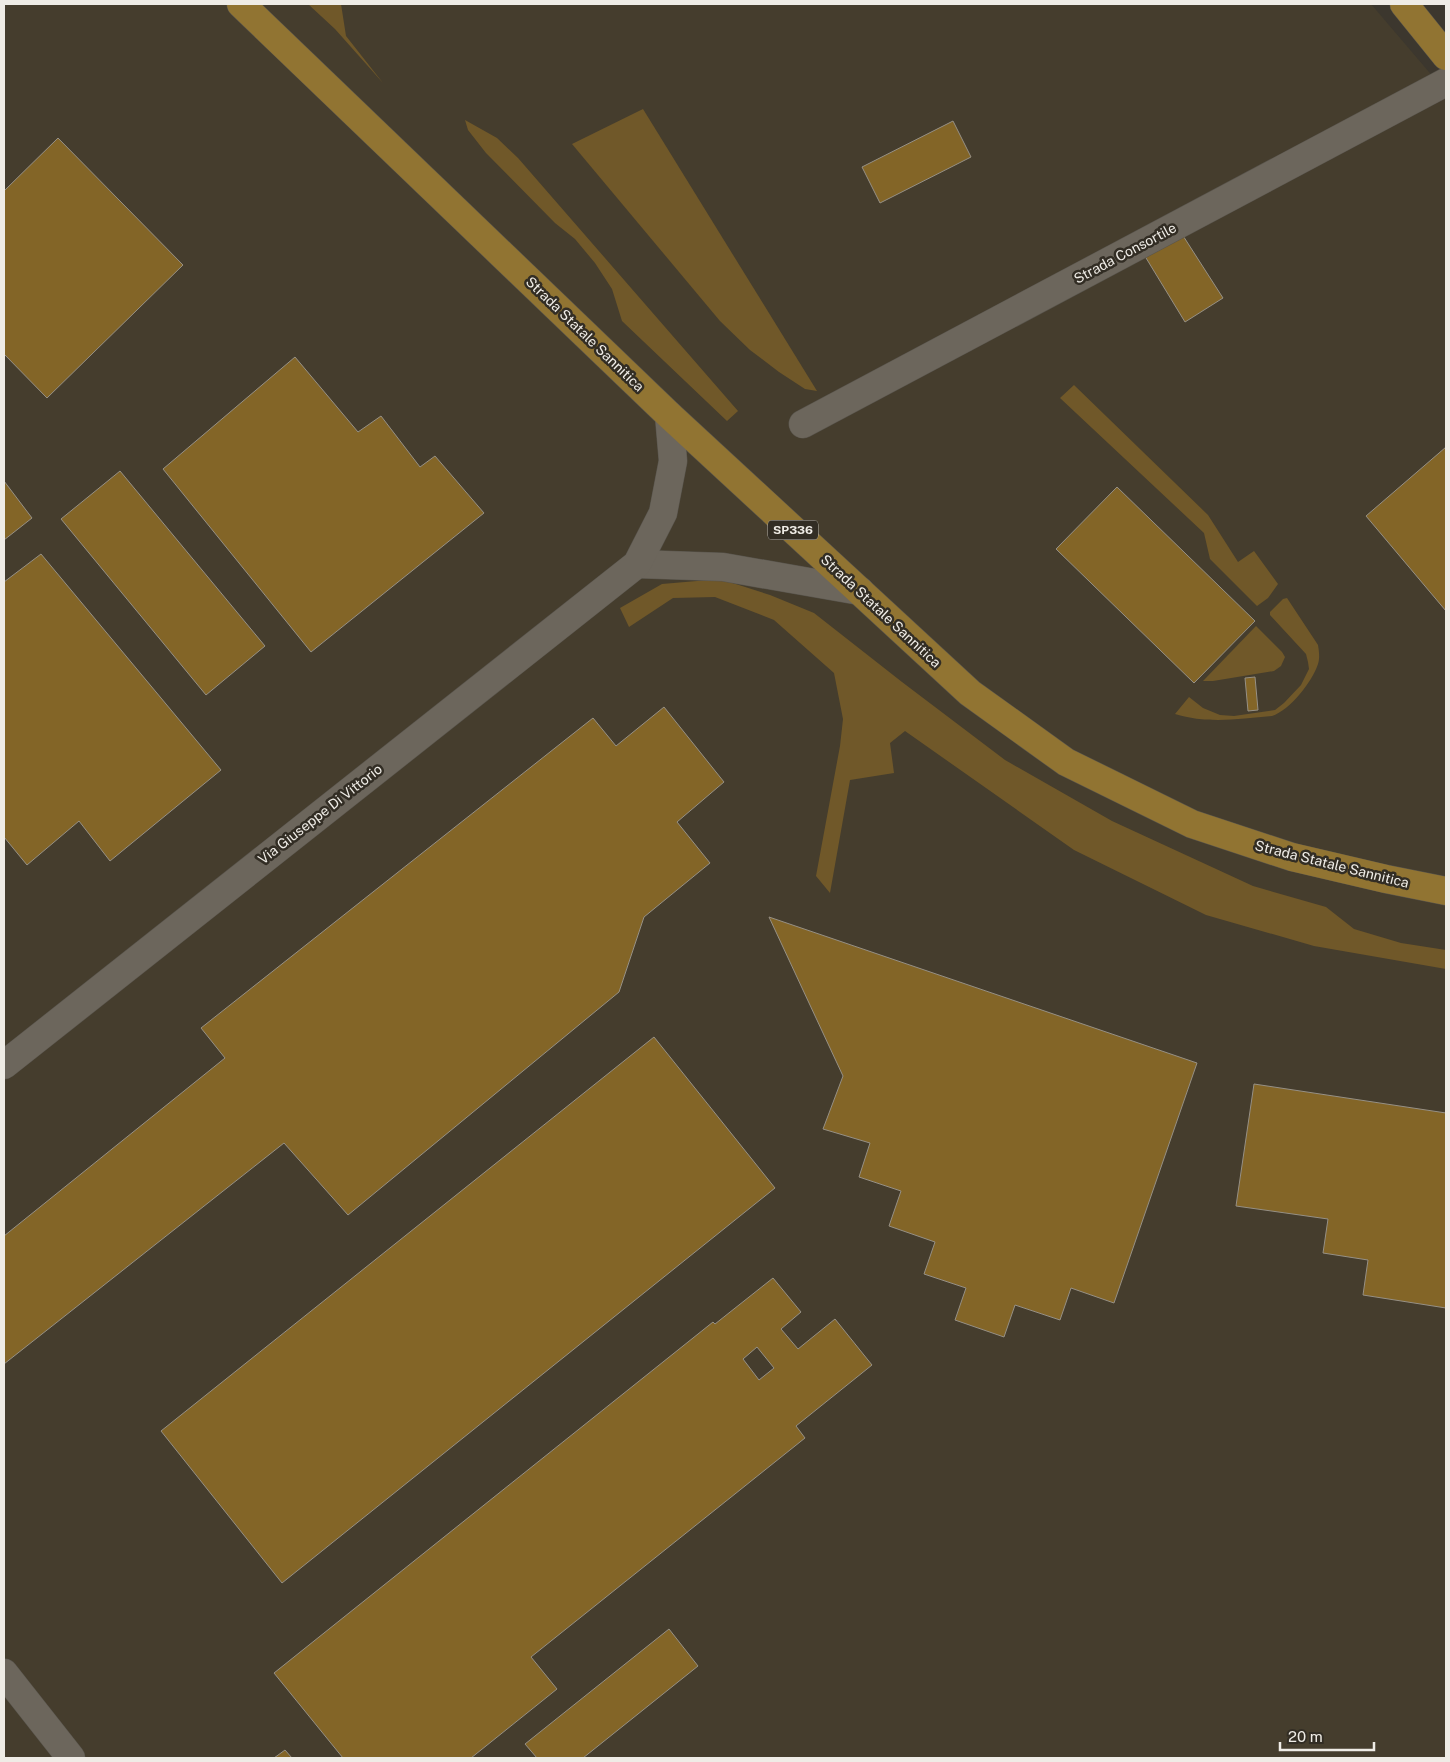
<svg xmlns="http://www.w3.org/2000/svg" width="1450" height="1762" viewBox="0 0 1450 1762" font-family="'Public Sans',sans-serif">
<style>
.built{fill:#453d2d}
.green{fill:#705829}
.building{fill:#836527;stroke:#969085;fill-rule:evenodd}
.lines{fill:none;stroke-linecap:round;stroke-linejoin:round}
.minor-casing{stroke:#58544c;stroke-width:29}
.major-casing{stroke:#58544c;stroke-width:29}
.minor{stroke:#6c665c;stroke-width:28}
.major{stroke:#917432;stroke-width:28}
.labels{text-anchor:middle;stroke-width:5;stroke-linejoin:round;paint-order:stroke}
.shield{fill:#322d24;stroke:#b6b3ac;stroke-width:1}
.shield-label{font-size:12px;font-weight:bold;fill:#efece6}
.street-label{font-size:14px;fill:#efece6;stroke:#322d24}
</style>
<rect width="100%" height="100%" fill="#3c372e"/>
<!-- built -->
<polygon class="built" points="4,4 1371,4 1446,92 1446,1758 4,1758"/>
<!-- green -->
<g class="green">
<polygon points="308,4 341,4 346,36 383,83 335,29"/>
<polygon points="643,109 817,391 805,389 779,372 750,350 720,321 572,144"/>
<polygon points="465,120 497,138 518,158 738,411 727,421 622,321 612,289 595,263 575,239 555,223 486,153 468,130"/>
<polygon points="1074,385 1208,515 1238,562 1254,551 1278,584 1268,598 1257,606 1210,559 1204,533 1060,398"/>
<polygon points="720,579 770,595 814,613 902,682 1005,760 1112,821 1253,886 1326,907 1354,929 1401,943 1446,950 1446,969 1314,946 1206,915 1074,850 905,731 890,743 894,773 850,780 830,893 816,876 840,746 843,719 834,673 774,620 715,597 673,598 629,627 620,608 662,584"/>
<path d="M1287,598L1318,645C1319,651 1320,658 1318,664C1312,682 1290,710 1272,716C1239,719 1207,724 1175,714L1189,697L1203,708L1220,715L1234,716L1275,710L1284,703L1301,685L1309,669L1308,662L1306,654L1270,615V612L1283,599Z"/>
<polygon points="1256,626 1282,652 1285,657 1281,666 1274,671 1213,681 1203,681"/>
</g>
<!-- building -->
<g class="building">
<polygon points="953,121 971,157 880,203 862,167"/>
<polygon points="58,138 183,265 47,398 4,354 4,191"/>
<polygon points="1180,231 1223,298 1185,322 1143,253"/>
<polygon points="295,357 358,432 381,416 420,467 435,456 484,513 311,652 163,469"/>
<polygon points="1446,447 1446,611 1366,516"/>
<polygon points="120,471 265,646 206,695 61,519"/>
<polygon points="4,481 32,518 4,540"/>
<polygon points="1117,487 1255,621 1194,683 1056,549"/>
<polygon points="41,554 221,770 110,861 79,821 27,865 4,837 4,582"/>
<polygon points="1255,677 1258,710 1248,711 1245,678"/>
<polygon points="664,707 724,782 677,822 710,863 644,917 619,992 348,1215 284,1143 4,1364 4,1236 225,1058 201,1028 593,718 616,746"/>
<polygon points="769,917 1197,1063 1114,1303 1071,1288 1060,1320 1015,1305 1004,1337 955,1320 966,1288 924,1274 935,1242 889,1226 901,1191 859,1177 870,1143 823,1129 843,1076"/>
<polygon points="654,1037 775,1188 282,1583 161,1431"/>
<polygon points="1254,1084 1446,1113 1446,1308 1363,1295 1368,1260 1323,1253 1328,1219 1236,1206"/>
<path d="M773,1278L801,1312L781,1329L798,1349L835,1319L872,1365L796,1426L805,1438L531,1657L557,1689L471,1758H343L274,1673L713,1322L715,1324ZM757,1347L774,1368L759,1380L743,1359Z"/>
<polygon points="669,1629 698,1666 583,1758 537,1758 525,1744"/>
<polygon points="285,1750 292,1758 274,1758"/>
</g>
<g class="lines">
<defs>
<g id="minor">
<polyline points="803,424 1446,82"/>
<polyline points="637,564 723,567 860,591"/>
<polyline points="4,1065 637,564 663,513 673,461 669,415"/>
<polyline points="4,1673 71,1758"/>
</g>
<g id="major">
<polyline points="241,4 669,415 970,693 1066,762 1192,824 1292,857 1386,879 1446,891"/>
<polyline points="1404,4 1446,56"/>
</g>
</defs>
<!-- minor casing -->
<use href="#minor" class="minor-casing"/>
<!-- major casing -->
<use href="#major" class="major-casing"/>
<!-- minor -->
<use href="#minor" class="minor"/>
<!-- major -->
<use href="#major" class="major"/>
</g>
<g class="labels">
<!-- shield labels -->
<rect class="shield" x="768" y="520.5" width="50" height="19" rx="4"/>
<g class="shield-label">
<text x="793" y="534">SP336</text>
</g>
<!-- street labels -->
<g class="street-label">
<text transform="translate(1125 253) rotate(-28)" y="5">Strada Consortile</text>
<text transform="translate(585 334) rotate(44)" y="5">Strada Statale Sannitica</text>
<text transform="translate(881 611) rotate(43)" y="5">Strada Statale Sannitica</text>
<text transform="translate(320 814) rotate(-38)" y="5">Via Giuseppe Di Vittorio</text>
<text transform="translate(1332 864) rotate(14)" y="5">Strada Statale Sannitica</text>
</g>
</g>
<!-- border -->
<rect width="1450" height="1762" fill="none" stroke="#efece6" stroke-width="10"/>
<!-- scale -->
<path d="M1280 1742v8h94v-8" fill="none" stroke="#efece6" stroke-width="2.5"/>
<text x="1288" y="1742" font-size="15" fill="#efece6" stroke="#322d24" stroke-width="4" paint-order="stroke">20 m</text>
</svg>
